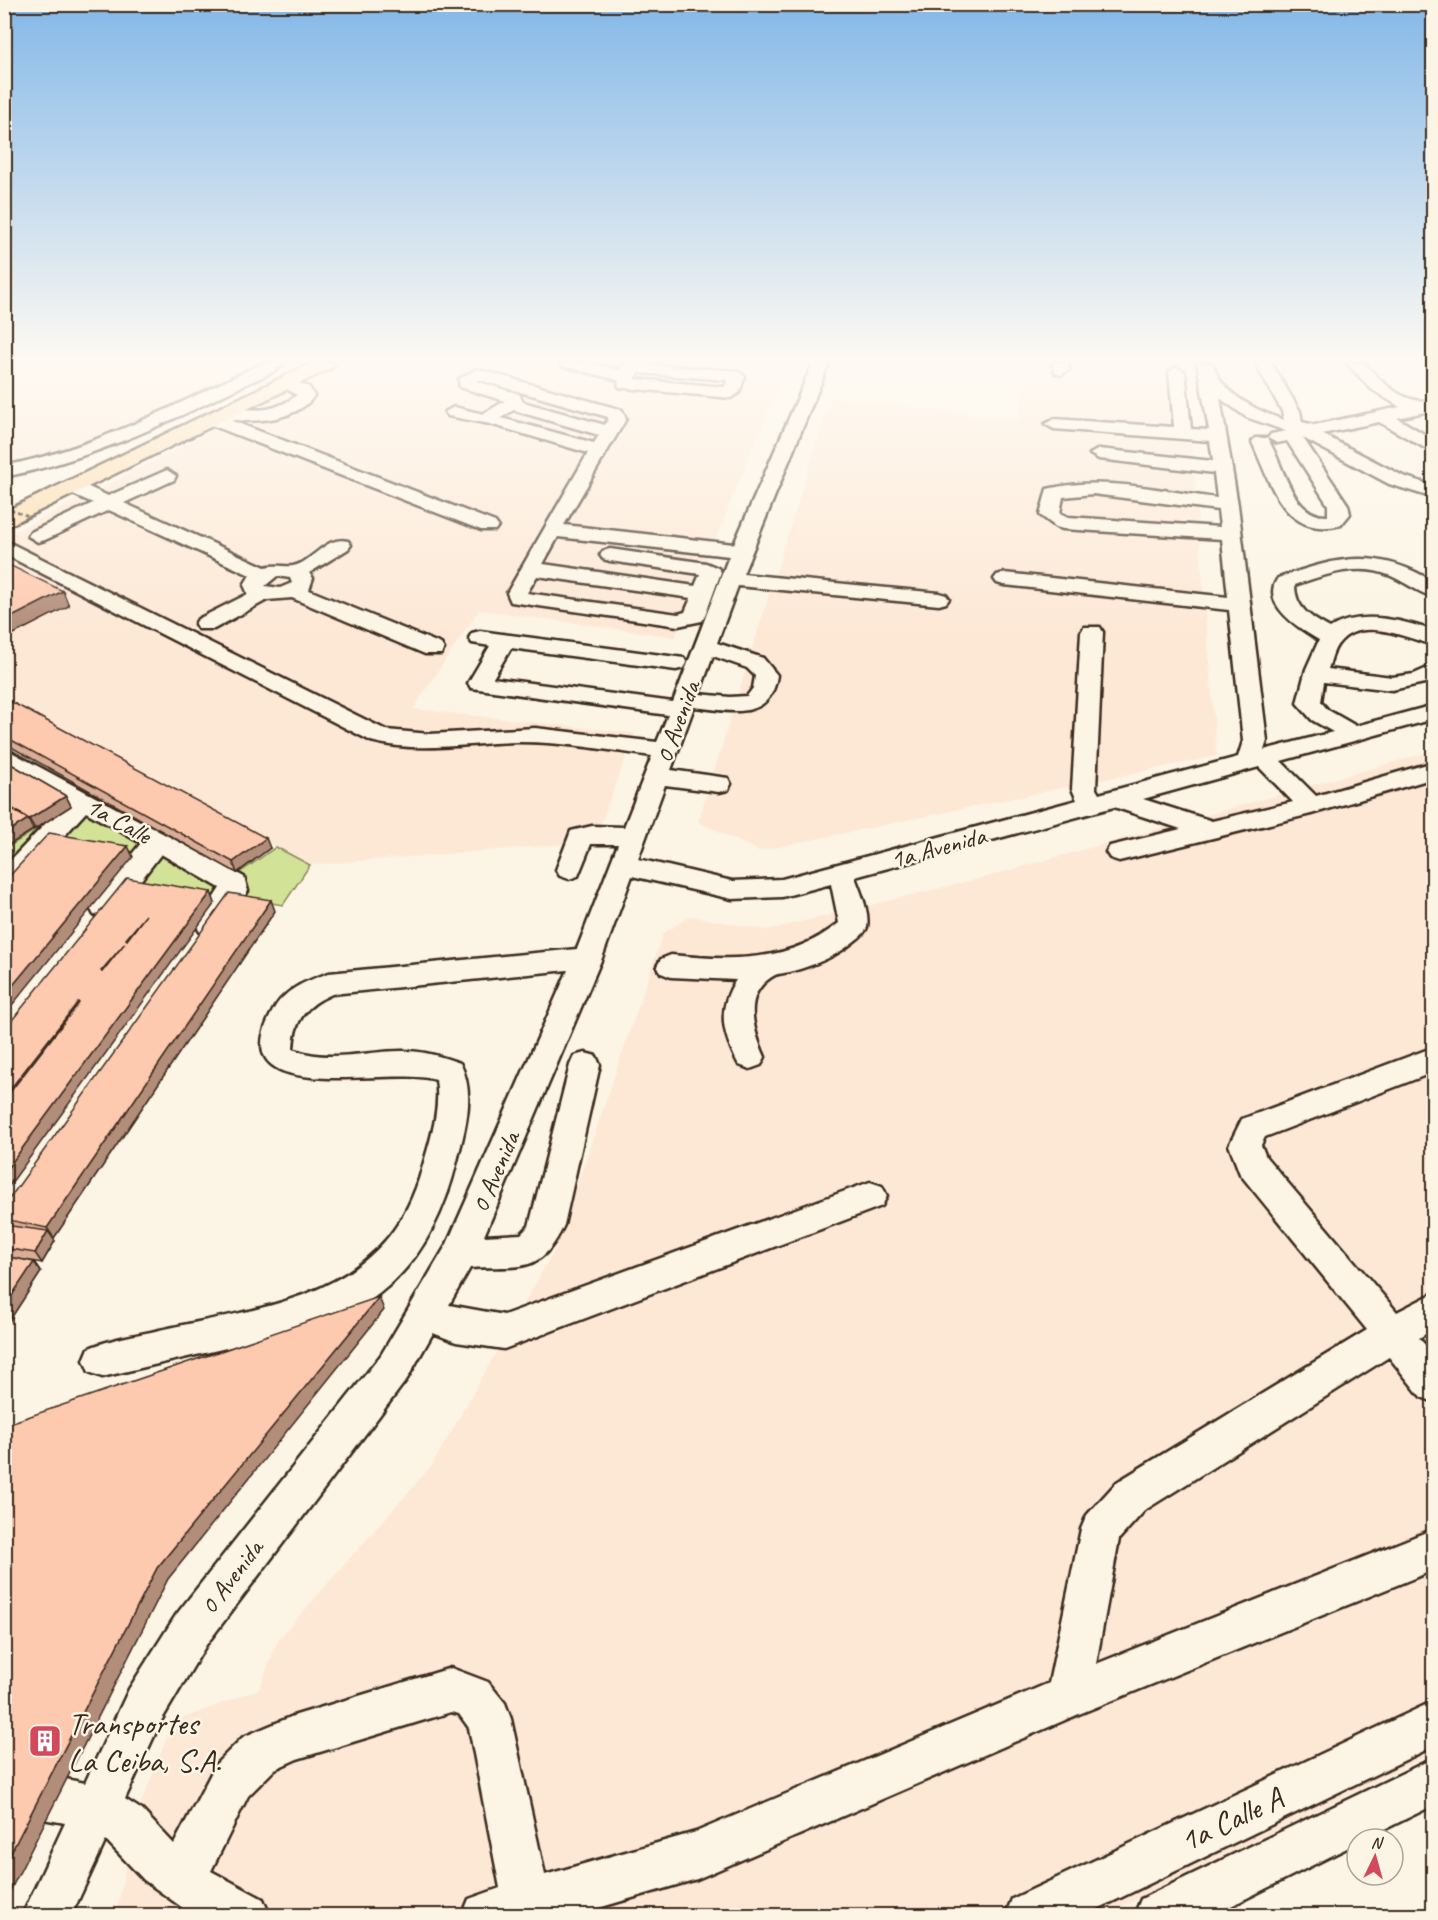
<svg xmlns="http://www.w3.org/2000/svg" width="1438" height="1920" viewBox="0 0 1438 1920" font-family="Caveat,sans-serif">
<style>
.built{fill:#fde8d5}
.green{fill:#d2e397;stroke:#86865a;stroke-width:1.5}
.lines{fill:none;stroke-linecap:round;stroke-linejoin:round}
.minor-casing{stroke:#3b2a1e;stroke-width:5}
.highway-casing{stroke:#3b2a1e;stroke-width:5}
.minor{fill:#fcf5e5;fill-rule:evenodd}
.highway{fill:#fcdcac;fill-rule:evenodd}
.path-bridge{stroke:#3b2a1e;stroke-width:2;stroke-dasharray:4 3;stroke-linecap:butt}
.wall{fill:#daae96;stroke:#3b2a1e;stroke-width:1.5}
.shaded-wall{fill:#b28d7a;stroke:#3b2a1e;stroke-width:1.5}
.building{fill:#fecaaf;stroke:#3b2a1e;stroke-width:1.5;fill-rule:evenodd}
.labels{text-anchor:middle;stroke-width:5;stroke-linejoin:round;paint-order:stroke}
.street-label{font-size:26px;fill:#3b2a1e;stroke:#fcf5e5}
.near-poi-label{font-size:32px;fill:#3b2a1e;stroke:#fcf5e5;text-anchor:start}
.near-street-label{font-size:32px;fill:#3b2a1e;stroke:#fcf5e5}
</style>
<rect width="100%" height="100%" fill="#fcf5e5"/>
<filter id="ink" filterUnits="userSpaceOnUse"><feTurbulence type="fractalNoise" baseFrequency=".0167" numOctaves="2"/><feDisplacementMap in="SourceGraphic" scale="12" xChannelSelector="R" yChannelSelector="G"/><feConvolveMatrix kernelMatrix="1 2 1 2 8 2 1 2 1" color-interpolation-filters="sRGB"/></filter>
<g filter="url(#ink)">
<!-- built -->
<g class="built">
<polygon points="5,363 269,363 5,486"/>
<polygon points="346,363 754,363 787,366 675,637 479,610 413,709 635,733 594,842 310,865 5,702 4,537"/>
<polygon points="1027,371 1187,388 1217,756 759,851 698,822 831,397 1018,420"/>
<polygon points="1433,751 1433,1753 1105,1915 116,1916 134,1821 173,1722 259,1689 278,1640 432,1465 555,1249 663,934 690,916 767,930 986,877"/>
</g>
<!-- green -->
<g class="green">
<polygon points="82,810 138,840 140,844 134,855 56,841"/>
<polygon points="62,813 14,864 5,858 5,849"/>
<polygon points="276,847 310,865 283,905 236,897 238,874"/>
<polygon points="159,851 224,887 216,902 133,887"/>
</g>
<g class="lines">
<defs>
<g id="minor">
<polygon points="4,363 14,363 4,368"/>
<path d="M263,363H284C275,374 253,380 240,387C163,425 89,460 4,477V466C97,448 179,403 263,363Z"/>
<path d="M560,363H589L619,370L626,363L737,371L745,376L739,393L731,398L625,388L619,387L618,380L562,366ZM638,373L727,380L725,387L635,379Z"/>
<path d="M813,363H829L743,574L939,593L946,595L949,599L946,603L939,605L738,586L717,643L763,658L777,675C771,722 730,711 694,707L671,770L728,778L731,784L728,790L719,792L665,785L638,859L732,881L782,879L1077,800L1072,789L1081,632L1084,627H1100L1103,632L1096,789L1099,794L1238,757L1243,741L1229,610L1004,585L997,583L994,579L997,575L1004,573L1228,597L1222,539L1063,529L1056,527L1040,515L1047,489C1104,475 1160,491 1217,498L1214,473L1099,459L1090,454L1099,449L1213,461L1210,441L1054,429L1045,424L1054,419L1174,427L1169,372L1177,367L1185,372L1191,429L1209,430L1197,363H1213C1219,393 1257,411 1284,420L1282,411L1255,363H1271L1300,411L1302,422L1314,425L1400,407L1371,389L1347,363H1364C1383,383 1404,406 1434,400V410L1397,418L1434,440V453L1379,422L1322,434L1403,476L1434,486V498L1389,484L1303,438L1348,505L1350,514L1341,525C1283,539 1271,483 1252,442L1255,438H1267C1284,463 1291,518 1328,516V505L1287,441L1277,443L1268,438L1271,434L1286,431L1246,417L1220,398L1238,505L1267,741L1264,750L1333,732L1312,720L1297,703L1306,669L1319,640C1300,629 1259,604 1278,578C1337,557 1377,547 1434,582V597C1419,593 1405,582 1391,576C1360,562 1326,574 1295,585C1295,609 1312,618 1330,628C1359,609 1403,620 1434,631V645C1408,639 1361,615 1339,643C1333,649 1331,661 1328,669L1392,677L1414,674L1434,665V681L1392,690L1324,682L1321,702L1328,710L1356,726L1434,705V719L1281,761L1316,796L1434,762V778L1311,814L1119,861L1110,858L1106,852L1110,846L1181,829L1114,807L855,877C860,891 870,912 867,927C865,934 857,939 852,943C835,957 814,965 793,971C788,973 780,973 775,975C741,993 753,1030 765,1057L761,1065L750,1069L739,1065C723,1035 716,1010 736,980L671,977L661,973L657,966L661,959L671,955C731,961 790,963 839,923L831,884L782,897L732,899L632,876L602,958L484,1236L521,1234L529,1226L570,1065L574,1056L585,1053L596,1056L600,1065L564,1225C540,1276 520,1265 470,1268L449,1305L504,1315L870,1182L882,1186L887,1196L882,1206L504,1349L456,1342L433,1333L407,1379L206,1645L161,1721L125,1799L142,1810L174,1844L216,1764L243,1737L293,1716L451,1668L488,1682L505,1703L511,1719L545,1875L696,1832L1049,1683L1081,1529L1087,1515L1117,1482L1367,1330L1240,1174L1229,1145L1242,1119L1434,1047V1072L1265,1137L1261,1145L1266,1157L1397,1312L1434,1293V1329L1419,1338L1434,1355V1402L1421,1397L1389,1357L1145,1510L1119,1539L1096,1664L1434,1529V1570L1079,1714L697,1879L571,1916H462L469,1899L500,1888L469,1728L459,1714L451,1712L297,1759L275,1769L248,1796L211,1871L263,1899L270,1916H194L144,1880L106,1840L71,1916H22L65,1823L4,1812V1766L85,1783L129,1689L176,1615L381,1355L447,1244L568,970L332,994C306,1005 294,1020 293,1049C327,1064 370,1050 405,1051C425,1051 442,1057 460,1063C476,1094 465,1129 457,1161C446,1207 424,1256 387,1287C344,1326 277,1336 222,1349C182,1358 142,1368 102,1377L89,1372L84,1360L89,1348C109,1340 130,1336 151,1332C263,1306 386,1301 422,1169C430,1141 441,1109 436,1080C391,1064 213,1113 275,1007C287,988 309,980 329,973L577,949L618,844H591L578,876L569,879L560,876L556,870L571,831L592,826L624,827L652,756C607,750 563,742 518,742C468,743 420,754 371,741L4,554V540L386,730L430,734L535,728L657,742L668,715L471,688L468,683L490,646L472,643L469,638L472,633L480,631L684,658L687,663L684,668L676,670L511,648L493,678L673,702L729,556L558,537L543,564L695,586L700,574L610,561L603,559L600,555L603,551L610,549L706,563L718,568L721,572L705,616L702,621L678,626L511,602L507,593L588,453L490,424L448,416L445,412L454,407L483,414L505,401L460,387L459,379L477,369L622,410L626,419L564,525L734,544ZM479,380L608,417V419L605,425L523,402L519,394L476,381ZM515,409L516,411L599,435L594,443L501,418ZM1093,494L1218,510L1220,527L1068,517L1060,513L1063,497ZM537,576L691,598L685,612L678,614L527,593ZM713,656L747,668L755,676L753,688L747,696L730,697L699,694ZM1259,767L1293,802L1212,821L1143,799Z"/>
<polygon points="1052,363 1068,363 1069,370 1061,375 1055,373"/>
<path d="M285,378L309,387L314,396C296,421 257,422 230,420L495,522L498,526L495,530H481L206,423L203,419C216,402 246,412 267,409C278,407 288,402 297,395L277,383L279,379Z"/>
<path d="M167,470L176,476L174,480L124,503L265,567C275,564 285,567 293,566C313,562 326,535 348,541L351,545L348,549L309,573L313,578L309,590L441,644L444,649L441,654H425L292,598L267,600L214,629H198L195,624L198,619L248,594L244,585L250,575L109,510L45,540L38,542L28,536L31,532L93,503L66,491L64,487L66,483H80L108,496ZM277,576L290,578L292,583L280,588L265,586Z"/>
<polygon points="4,748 244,877 248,891 220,932 210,935 200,932 196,925 220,888 161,854 114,915 104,918 94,915 90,908 94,901 141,843 86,812 14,891 4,893 4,867 67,801 4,765"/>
<polygon points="1434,1701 1434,1746 1083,1916 1005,1916 1012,1899"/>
<polygon points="1434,1758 1434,1805 1365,1839 1357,1839 1357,1843 1211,1916 1134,1916 1141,1899"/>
</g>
<polygon id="highway" points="312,363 335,363 333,367 4,528 4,512"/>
</defs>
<!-- minor casing -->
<use href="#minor" class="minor-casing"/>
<!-- highway casing -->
<use href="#highway" class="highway-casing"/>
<!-- minor -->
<use href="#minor" class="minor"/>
<!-- highway -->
<use href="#highway" class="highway"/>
<!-- path-bridge -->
<polyline class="path-bridge" points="4,507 30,517"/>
</g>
<!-- wall -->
<g class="wall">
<polygon points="4,698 270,848 237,873 4,743"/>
<polygon points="4,760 66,796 71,806 35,829 32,828 33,830 4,848"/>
<polygon points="275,911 54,1238 53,1238 55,1241 42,1263 13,1258 34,1262 41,1272 4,1329 4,1206"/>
</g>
<!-- shaded-wall -->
<g class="shaded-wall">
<polygon points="63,591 69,606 4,639 4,621"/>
<polygon points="66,796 71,806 35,829 29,819"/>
<polygon points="28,819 33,830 4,848 4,834"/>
<polygon points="266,838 270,848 237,873 233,862"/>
<polygon points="128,846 133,857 4,1015 4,996"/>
<polygon points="211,892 215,903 4,1193 4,1173"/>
<polygon points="271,900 275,911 54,1238 47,1228"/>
<polygon points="78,1002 84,1013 4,1117 4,1097"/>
<polygon points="48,1231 55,1241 42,1263 35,1253"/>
<polygon points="34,1262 41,1272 4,1329 4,1307"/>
<polygon points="379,1297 384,1310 168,1579 4,1903 4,1866 157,1568"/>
</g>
<!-- building -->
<g class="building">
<polygon points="7,564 63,591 4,621 4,565"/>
<polygon points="4,698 266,838 233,862 4,736"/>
<polygon points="4,760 66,796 29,819 17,811 16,812 28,819 4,834 4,805 14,811 15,810 4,804"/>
<polygon points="49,833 128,846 4,996 4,882"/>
<path d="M127,878L211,892L4,1173V1100L79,1003L78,1002L4,1097V1030ZM146,915L127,940L126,939ZM125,943L102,972L101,971Z"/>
<polygon points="229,893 271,900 47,1228 4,1219 4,1206"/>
<polygon points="4,1225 48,1231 35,1253 4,1248"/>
<polygon points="4,1256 34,1262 4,1307"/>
<polygon points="379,1297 157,1568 4,1866 4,1425"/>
</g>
</g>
<!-- sky -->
<linearGradient id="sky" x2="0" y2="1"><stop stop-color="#84b8e8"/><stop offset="0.57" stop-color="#fefaf3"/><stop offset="1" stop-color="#fefaf3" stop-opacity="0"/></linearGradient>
<rect width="1438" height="632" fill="url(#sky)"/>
<!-- icons -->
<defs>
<symbol id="building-square" viewBox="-11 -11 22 22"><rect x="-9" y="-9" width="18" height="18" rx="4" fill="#d1495b" stroke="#fcf5e5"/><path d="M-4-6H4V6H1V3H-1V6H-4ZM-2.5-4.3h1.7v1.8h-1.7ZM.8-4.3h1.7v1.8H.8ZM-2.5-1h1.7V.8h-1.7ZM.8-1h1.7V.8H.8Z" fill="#fff"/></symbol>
</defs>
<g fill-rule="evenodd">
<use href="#building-square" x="26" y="1722" width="38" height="38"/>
</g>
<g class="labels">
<!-- street labels -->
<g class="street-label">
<text transform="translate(677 722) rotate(-70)" y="9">0 Avenida</text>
<text transform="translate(119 820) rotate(29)" y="9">1a Calle</text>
<text transform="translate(938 847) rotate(-15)" y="9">1a Avenida</text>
<text transform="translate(495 1172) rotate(-67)" y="9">0 Avenida</text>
<text transform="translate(231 1577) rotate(-53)" y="9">0 Avenida</text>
</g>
<!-- near-poi labels -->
<g class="near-poi-label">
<text x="68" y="1734">Transportes<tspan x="68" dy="37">La Ceiba, S.A.</tspan></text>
</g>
<!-- near-street labels -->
<g class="near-street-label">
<text transform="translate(1231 1819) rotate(-25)" y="11">1a Calle A</text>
</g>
</g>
<!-- margin -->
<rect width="1438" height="1920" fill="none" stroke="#fcf5e5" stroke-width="24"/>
<rect x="12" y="12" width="1414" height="1896" fill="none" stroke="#3b2a1e" stroke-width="2" filter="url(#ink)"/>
<!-- north arrow -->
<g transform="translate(1375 1857) rotate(5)"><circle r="28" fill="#fcf5e5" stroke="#afa495" stroke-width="1.5"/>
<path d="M0-4.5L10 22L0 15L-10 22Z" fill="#d1495b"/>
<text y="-9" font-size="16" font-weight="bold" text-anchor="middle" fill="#3b2a1e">N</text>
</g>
</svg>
